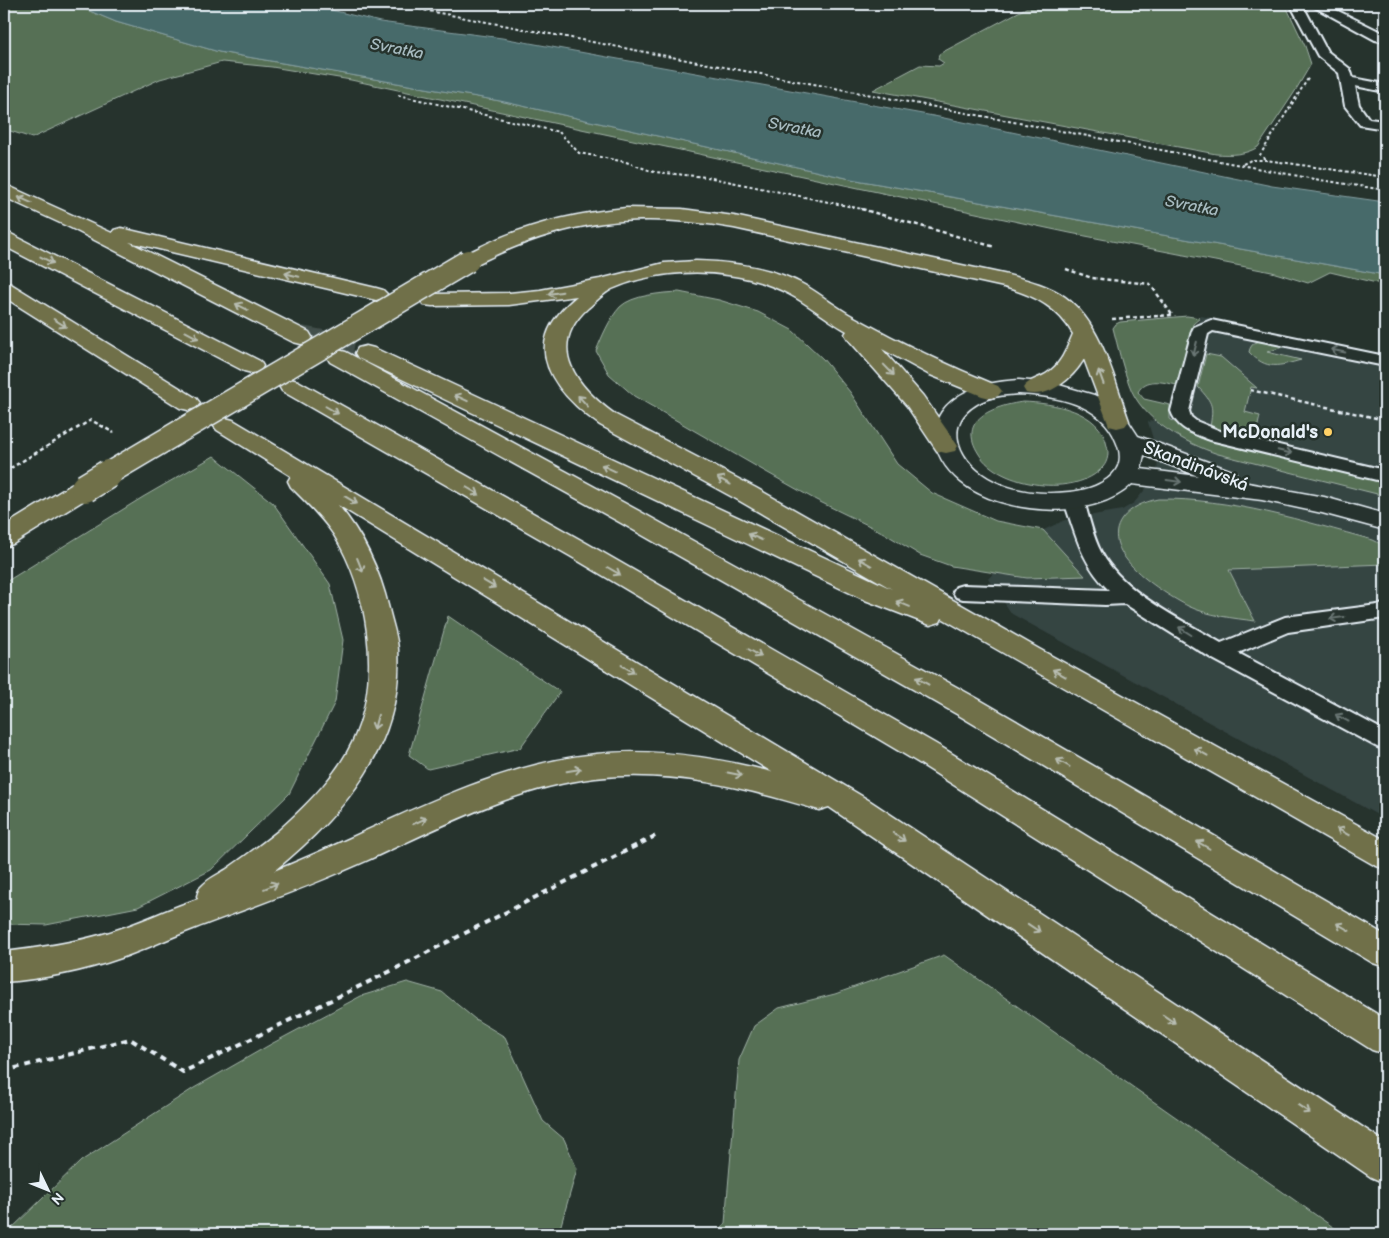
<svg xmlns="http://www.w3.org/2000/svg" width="1389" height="1238" viewBox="0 0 1389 1238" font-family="'Balsamiq Sans',sans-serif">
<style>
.built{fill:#364443}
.green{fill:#567055;stroke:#9fb0a6}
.water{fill:#466a6b;stroke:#87a0a3}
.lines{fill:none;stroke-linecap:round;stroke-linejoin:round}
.motorway-tunnel{stroke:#43504b;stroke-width:22;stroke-dasharray:22 11;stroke-linecap:butt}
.service-casing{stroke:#e8f1f8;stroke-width:4}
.minor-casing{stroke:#e8f1f8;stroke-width:3}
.motorway-casing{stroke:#e8f1f8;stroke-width:3}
.path-far2{stroke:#e8f1f8;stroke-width:2;stroke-dasharray:3 2.5;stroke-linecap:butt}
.path-far1{stroke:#e8f1f8;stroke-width:2.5;stroke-dasharray:4 3;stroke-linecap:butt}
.path{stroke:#e8f1f8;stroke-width:4;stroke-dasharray:6 5;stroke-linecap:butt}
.service{fill:#26332d;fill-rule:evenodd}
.minor{fill:#26332d;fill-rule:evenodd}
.motorway{fill:#6f704a;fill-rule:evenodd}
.motorway-bridge-far1-casing{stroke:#e8f1f8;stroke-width:25;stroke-linecap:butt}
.motorway-bridge-casing{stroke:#e8f1f8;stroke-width:31;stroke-linecap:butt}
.motorway-bridge-far1{stroke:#6f704a;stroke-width:22}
.motorway-bridge{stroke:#6f704a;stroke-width:28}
.oneway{stroke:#b8bdb2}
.oneway2{stroke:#6a7674}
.poi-dot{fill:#ffd166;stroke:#26332d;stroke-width:2}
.labels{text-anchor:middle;stroke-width:5;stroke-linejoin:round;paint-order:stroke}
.far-water-label{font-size:16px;font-style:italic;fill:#a7bbc0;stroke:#26332d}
.poi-label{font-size:18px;font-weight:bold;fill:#e8f1f8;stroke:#26332d;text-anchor:end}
.street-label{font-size:18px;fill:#e8f1f8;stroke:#26332d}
</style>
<rect width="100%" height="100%" fill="#26332d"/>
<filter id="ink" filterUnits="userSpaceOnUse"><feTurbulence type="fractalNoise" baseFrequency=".02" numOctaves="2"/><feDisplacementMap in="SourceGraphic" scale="10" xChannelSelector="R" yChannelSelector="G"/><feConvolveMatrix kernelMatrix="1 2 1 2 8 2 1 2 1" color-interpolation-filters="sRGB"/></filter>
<g filter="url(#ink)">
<!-- built -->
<polygon class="built" points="1201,316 1385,355 1385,819 1012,614 988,579 1025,539 1065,520 1122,510 1134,503 1157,475 1158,456 1148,422 1171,413"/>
<!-- green -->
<g class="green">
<polygon points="4,4 73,4 116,22 219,52 500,101 851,179 1385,275 1385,285 1330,272 1308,283 1272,272 1070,233 351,80 272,67 222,62 160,79 32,138 4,129"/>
<path d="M1062,4H1285L1305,46L1311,64L1294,93L1258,147C1245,155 1231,155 1216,154L873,90L920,65L939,66L944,63L938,59L939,54L1026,8L1060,9L1063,7Z"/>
<path d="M679,292L719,300L758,312L792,330L823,359L850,392L897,464L932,493L996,521L1043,530L1085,576L1027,578L951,566L920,555L882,532L816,500L759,468L634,396L609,374L596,351C602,337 609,319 620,307C632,295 662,293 679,292Z"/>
<path d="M1187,316L1200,318L1193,324L1177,385C1162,382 1146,377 1138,392L1144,399L1170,405V419L1200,438L1375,479L1385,486V496L1218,454C1185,443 1141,420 1129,384C1122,366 1118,347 1113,328L1116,324L1120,322Z"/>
<path d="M1267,340L1292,344L1267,352L1301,360C1279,366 1267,371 1249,352C1251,342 1258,341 1267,340Z"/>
<path d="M1206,354L1221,357L1257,388L1251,387L1245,412L1260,416L1255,439L1210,428C1213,406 1214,404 1198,387Z"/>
<path d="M1023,402C1052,403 1101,410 1107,446C1109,453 1108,461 1103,467C1076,498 999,487 979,454C956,419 994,406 1023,402Z"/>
<polygon points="214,456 273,503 330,584 343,640 335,702 289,794 211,870 138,907 46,925 4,924 4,583 143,497"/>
<path d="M1158,499C1231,498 1303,521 1373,540L1385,546V564L1229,570L1255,621C1233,618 1209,616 1188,606C1163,593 1097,553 1122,519C1131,507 1144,502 1158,499Z"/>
<polygon points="448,616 560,692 520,748 428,769 409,755"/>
<polygon points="944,955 1343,1234 717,1234 725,1223 739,1060 754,1026 779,1008 835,994"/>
<polygon points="407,982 442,992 475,1019 505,1037 543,1121 564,1139 577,1169 561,1225 553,1234 6,1234 81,1161 194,1088 273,1043 361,996"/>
</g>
<!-- water -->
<polygon class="water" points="73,4 307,4 380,22 502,38 939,117 1272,186 1385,202 1385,275 851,179 500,101 219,52 116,22"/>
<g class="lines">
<!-- motorway-tunnel -->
<polyline class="motorway-tunnel" points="301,337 354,347"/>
<defs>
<g id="service">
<polygon points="1290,4 1302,4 1327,51 1350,69 1353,78 1385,84 1385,92 1355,86 1359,105 1369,119 1385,121 1385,129 1360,125 1345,106 1339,73 1318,56"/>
<polygon points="1309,4 1324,4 1385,34 1385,42 1375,40"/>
<path d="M1211,320L1385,356V366L1213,331L1208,334L1189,411L1191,417L1196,421L1223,432L1385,470V482L1210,440C1193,433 1178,430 1171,411L1192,331L1194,327Z"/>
<path d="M1074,495L1081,497L1084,501C1089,517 1093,537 1101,552C1124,594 1181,619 1221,643L1285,617L1385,604V618L1288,632L1238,653L1385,731V750L1377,747L1211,658L1125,604L1105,605L963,599L956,597L953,592L956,587L963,585L1109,590C1082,564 1076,536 1064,501L1067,497Z"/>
</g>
<path id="minor" d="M1019,380L1052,383L1094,395L1110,403L1123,413L1138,436L1235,472L1238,478L1237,481L1324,497L1385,514V530L1322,513L1262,500L1132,484C1094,522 1001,515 961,482C928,455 923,415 964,393C980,384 1001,381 1019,380ZM1019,394C1054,396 1102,403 1116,441C1120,450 1122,461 1116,470C1107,484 1085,491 1069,492C1042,495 1012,492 988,478C954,458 942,418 985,400C996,395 1008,395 1019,394ZM1144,455L1198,476L1141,469Z"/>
<g id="motorway">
<polygon points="4,184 112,233 114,230 121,228 376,288 383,290 387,294 383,298 376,300 129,242 309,332 312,337 309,342 301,344 293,342 71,228 4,197"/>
<path d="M626,208L682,209L734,216L1008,275C1027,280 1048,285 1065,297C1102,324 1114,379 1129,421L1125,426L1117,428L1109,426L1084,359C1073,378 1049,399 1026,393L1023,388C1028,380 1038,379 1046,374C1061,365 1066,350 1073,334C1058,307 1034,295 1004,287L734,228C636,211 564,220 475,265L468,267L461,265L458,261C463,254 473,251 480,247C526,224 576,213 626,208Z"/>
<polygon points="4,232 11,234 260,361 263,366 260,371 252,373 244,371 4,246"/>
<path d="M696,261C733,262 773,267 806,286C823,296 837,308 854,317C901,343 949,366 998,386L1002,391L998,396L990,398L982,396L928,374L882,349L923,396L958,446L955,451L946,453L937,451L907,406L848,339L845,334L847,331C827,320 810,305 789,294C770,284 750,278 728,275C692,269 645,274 612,289C604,293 595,302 588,308C544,348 578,388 616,415L756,488L1039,649L1385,840V869L1374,865L942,618L940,622L930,625L865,600L358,358L355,353L358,348L366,346L374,348L892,589L738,500L600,425C573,406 535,371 547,335C552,319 565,306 577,296L509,305L432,306L424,305L421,300L424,295L432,294L509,293L540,290L600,279L664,263Z"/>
<polygon points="4,282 11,284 196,398 200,403 196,408 188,410 180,408 4,297"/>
<polygon points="338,350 346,352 639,511 980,700 1385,935 1385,967 1373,963 960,716 621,523 330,362 327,357 330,352"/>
<polygon points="290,379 298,381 588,544 941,747 1385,1019 1385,1054 1372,1050 919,763 570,556 282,391 279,386 282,381"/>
<path d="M225,418L233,420L870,801L1385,1142V1183L1371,1177L829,807L819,810C746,788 672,769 595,778C513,788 440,827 366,861C309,887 251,907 193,929C169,938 146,949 121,958C84,971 44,979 4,982V952C39,948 73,943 107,933C138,924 167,909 198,899L197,896C198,893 199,888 202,886C208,879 219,874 227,869C244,857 262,844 278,831C308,804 341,772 356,734C381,674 368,590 334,535C322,517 306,502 291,487L288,481L291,476L217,430L213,425L217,420ZM338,505L772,772C714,757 656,748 596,754C481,766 379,830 274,871C343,815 404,745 398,649C397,636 392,622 389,609C380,571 363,534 338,505Z"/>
<polygon points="85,480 94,482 97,488 94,494 13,544 4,547 4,526 76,482"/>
</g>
</defs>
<!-- service casing -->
<use href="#service" class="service-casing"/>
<!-- minor casing -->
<use href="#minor" class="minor-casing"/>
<!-- motorway casing -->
<use href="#motorway" class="motorway-casing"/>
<!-- path-far2 -->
<g class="path-far2">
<polyline points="392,4 1314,179 1385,190"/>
<polyline points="398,95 559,132 579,153 626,162 654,172 707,177 867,210"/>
<polyline points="1265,159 1260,155 1309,77"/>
<polyline points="1243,164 1251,160 1266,160 1385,177"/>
</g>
<!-- path-far1 -->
<g class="path-far1">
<polyline points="861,209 995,247"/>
<polyline points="1066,269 1092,278 1150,284 1173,316"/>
<polyline points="1112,319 1173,315"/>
<polyline points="1250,390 1385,420"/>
<polyline points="4,472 91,420 114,433"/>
</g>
<!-- path -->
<polyline class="path" points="4,1071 130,1039 183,1072 389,972 655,836"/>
<!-- service -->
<use href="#service" class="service"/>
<!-- minor -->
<use href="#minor" class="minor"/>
<!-- motorway -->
<use href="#motorway" class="motorway"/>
<defs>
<polyline id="motorway-bridge-far1" points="106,475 468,261"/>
<polyline id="motorway-bridge" points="85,488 108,474"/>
</defs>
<!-- motorway-bridge-far1 casing -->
<use href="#motorway-bridge-far1" class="motorway-bridge-far1-casing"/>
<!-- motorway-bridge casing -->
<use href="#motorway-bridge" class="motorway-bridge-casing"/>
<!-- motorway-bridge-far1 -->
<use href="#motorway-bridge-far1" class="motorway-bridge-far1"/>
<!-- motorway-bridge -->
<use href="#motorway-bridge" class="motorway-bridge"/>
</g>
<!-- one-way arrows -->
<defs><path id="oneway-shaft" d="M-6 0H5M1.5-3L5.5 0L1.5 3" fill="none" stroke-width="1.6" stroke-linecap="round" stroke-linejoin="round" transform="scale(1.25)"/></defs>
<g class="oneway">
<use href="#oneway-shaft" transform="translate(25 200) rotate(-156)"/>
<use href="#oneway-shaft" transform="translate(47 260) rotate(27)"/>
<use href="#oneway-shaft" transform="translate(292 275) rotate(-167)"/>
<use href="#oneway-shaft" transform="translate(555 293) rotate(170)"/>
<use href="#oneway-shaft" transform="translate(242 307) rotate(-153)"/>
<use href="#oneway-shaft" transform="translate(60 323) rotate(32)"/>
<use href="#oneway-shaft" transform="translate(192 335) rotate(28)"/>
<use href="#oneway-shaft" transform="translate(889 370) rotate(46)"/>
<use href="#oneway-shaft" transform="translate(1101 377) rotate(-110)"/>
<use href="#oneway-shaft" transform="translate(461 398) rotate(-155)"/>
<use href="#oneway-shaft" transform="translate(583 401) rotate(-132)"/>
<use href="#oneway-shaft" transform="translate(332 410) rotate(30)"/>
<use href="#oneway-shaft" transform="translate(608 468) rotate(-155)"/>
<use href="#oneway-shaft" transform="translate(724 481) rotate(-152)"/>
<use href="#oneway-shaft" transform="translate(473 491) rotate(30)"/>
<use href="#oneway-shaft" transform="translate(351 500) rotate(31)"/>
<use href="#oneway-shaft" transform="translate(755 537) rotate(-155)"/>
<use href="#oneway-shaft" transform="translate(865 562) rotate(-150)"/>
<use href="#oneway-shaft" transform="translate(360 565) rotate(68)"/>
<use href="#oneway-shaft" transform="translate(614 571) rotate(30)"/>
<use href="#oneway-shaft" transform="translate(489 584) rotate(31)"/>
<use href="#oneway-shaft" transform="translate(903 604) rotate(-158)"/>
<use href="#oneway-shaft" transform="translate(755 653) rotate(30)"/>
<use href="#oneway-shaft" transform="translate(628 669) rotate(31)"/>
<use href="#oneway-shaft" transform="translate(1059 673) rotate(-151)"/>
<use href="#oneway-shaft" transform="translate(922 681) rotate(-151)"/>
<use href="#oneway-shaft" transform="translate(376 722) rotate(105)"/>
<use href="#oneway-shaft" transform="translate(1201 752) rotate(-151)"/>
<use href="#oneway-shaft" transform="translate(1063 763) rotate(-150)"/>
<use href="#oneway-shaft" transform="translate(574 770) rotate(-9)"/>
<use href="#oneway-shaft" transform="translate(735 774) rotate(11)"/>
<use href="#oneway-shaft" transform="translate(420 821) rotate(-25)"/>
<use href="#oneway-shaft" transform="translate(1343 832) rotate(-151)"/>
<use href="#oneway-shaft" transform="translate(899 837) rotate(34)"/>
<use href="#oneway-shaft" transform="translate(1203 845) rotate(-150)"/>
<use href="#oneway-shaft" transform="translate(271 886) rotate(-22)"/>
<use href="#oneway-shaft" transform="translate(1343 927) rotate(-150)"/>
<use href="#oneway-shaft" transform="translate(1034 928) rotate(34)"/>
<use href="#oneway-shaft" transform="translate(1169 1019) rotate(34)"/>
<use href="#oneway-shaft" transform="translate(1304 1109) rotate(34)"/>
</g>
<g class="oneway2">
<use href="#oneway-shaft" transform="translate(1195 349) rotate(104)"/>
<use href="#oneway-shaft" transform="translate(1338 351) rotate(-168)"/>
<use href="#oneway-shaft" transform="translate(1285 452) rotate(13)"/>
<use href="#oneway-shaft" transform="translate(1174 481) rotate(8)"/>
<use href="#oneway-shaft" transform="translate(1337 618) rotate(172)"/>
<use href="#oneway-shaft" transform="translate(1185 631) rotate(-148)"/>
<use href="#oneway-shaft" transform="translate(1342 718) rotate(-152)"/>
</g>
</g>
<!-- markers -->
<circle class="poi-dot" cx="1328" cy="432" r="5"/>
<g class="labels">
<!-- far-water labels -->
<g class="far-water-label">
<text transform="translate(397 48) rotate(11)" y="6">Svratka</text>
<text transform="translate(795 127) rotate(11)" y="6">Svratka</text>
<text transform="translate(1192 205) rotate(11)" y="6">Svratka</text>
</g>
<!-- poi labels -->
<g class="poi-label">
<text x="1318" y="438">McDonald's</text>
</g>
<!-- street labels -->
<g class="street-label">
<text transform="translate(1196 466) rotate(21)" y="6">Skandinávská</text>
</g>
</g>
<!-- margin -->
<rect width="1389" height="1238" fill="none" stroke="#26332d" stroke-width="20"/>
<rect x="10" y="10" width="1369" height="1218" fill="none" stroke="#e8f1f8" stroke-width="2" filter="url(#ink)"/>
<!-- north arrow -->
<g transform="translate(48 1190) rotate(133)" stroke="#26332d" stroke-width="4" paint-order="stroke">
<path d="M0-4L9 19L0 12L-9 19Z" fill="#e8f1f8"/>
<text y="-8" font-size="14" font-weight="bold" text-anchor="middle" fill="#e8f1f8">N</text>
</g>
</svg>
